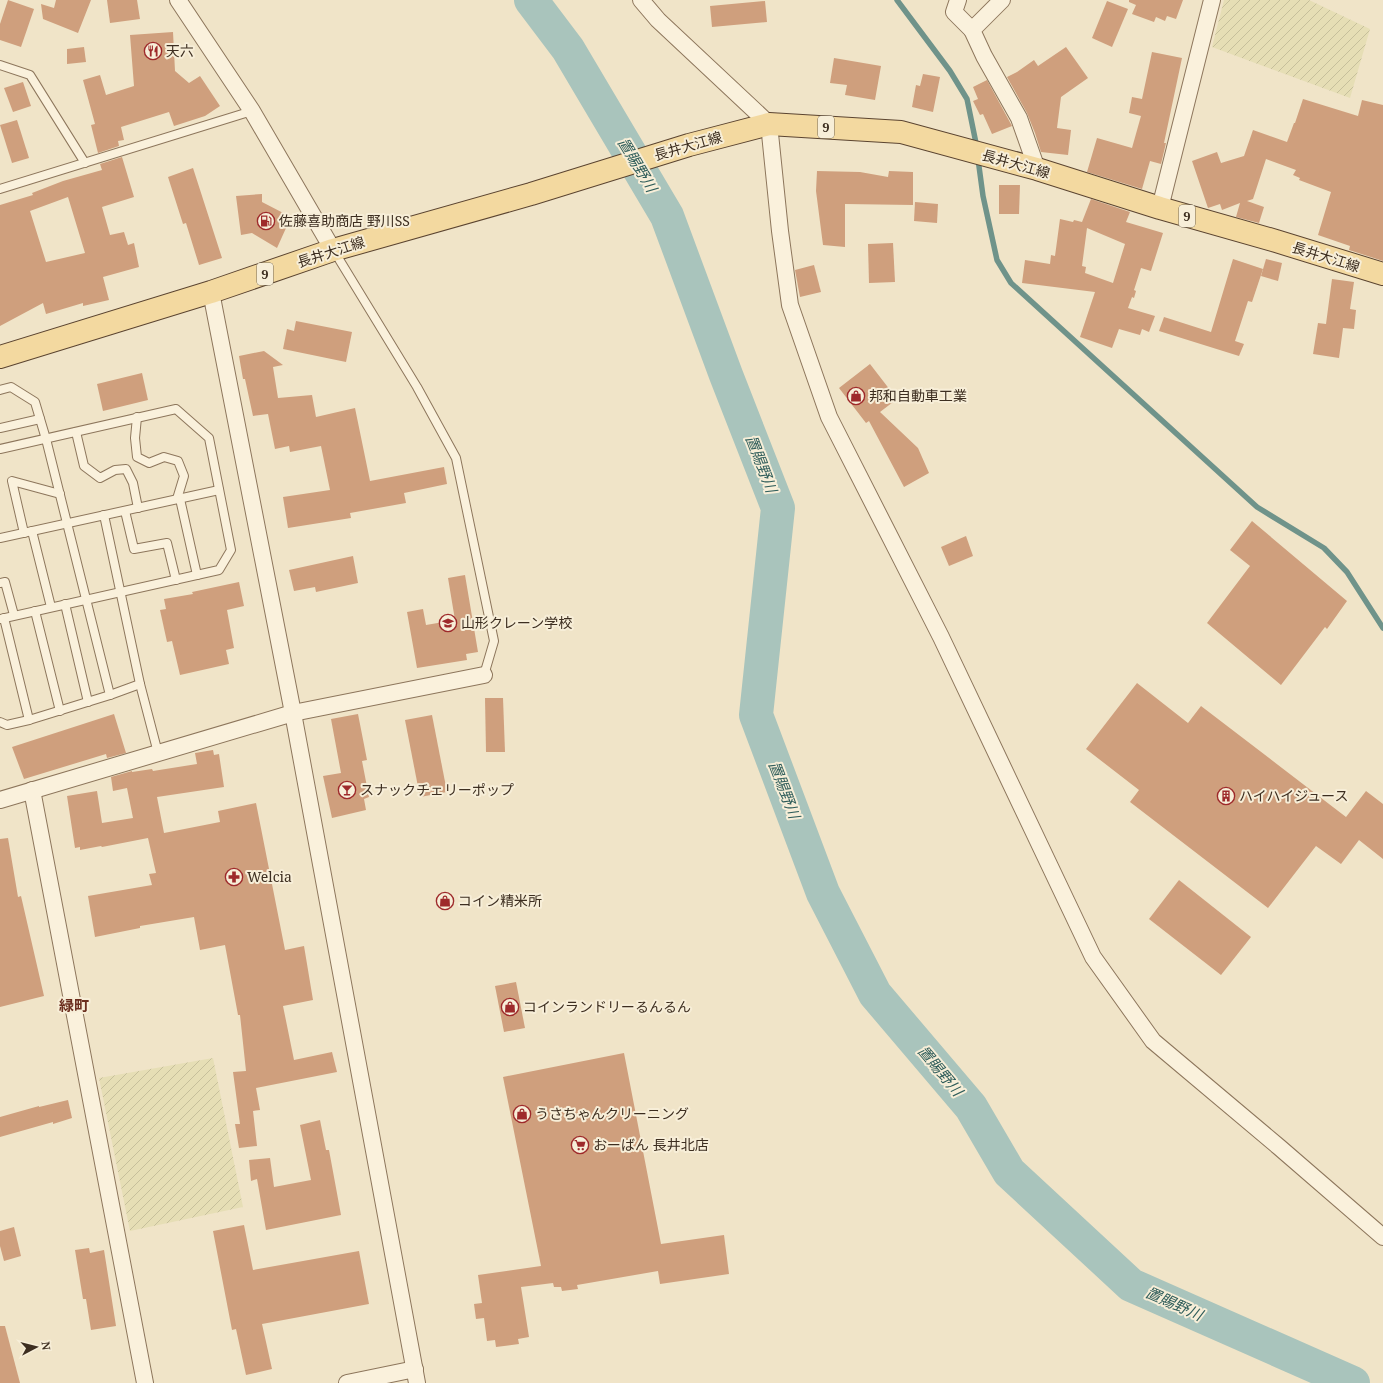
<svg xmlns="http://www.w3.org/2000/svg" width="1383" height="1383" viewBox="0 0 1383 1383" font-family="'Noto Serif','Noto Sans JP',serif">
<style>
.farmland{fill:url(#farmland-furrows)}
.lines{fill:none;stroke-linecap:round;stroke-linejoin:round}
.stream{stroke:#6f938a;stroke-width:5.5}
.river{stroke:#a9c4bc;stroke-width:34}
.building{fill:#cf9f7d;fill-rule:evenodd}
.lane-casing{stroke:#8d765c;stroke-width:10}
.street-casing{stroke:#8d765c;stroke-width:18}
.primary-casing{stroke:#5b4430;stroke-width:24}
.lane{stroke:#faf1dc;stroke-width:8}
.street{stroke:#faf1dc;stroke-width:16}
.primary{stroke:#f3d9a0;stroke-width:22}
.labels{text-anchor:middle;stroke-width:4;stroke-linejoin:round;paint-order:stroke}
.shield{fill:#f7eed8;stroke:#756857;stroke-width:1}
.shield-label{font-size:13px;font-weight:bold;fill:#3d2e20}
.poi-label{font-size:14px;fill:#3d2e20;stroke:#f7eed8;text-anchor:start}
.street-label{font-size:14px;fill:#3d2e20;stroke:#f7eed8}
.water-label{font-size:15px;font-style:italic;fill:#2f5d5a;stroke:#f7eed8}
.neighbourhood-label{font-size:15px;font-weight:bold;fill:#6b2e1e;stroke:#f7eed8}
</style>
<defs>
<pattern id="farmland-furrows" width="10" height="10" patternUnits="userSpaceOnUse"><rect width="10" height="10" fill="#e6deb5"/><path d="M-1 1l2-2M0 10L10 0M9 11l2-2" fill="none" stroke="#c6bf9b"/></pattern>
</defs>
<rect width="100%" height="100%" fill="#f0e4c8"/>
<!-- farmland -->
<g class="farmland">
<polygon points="1224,0 1309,0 1370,29 1350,98 1212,47"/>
<polygon points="213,1058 243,1207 130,1231 99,1078"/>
</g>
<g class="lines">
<!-- stream -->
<g class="stream">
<polyline points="897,0 950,71 967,99 977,148"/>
<polyline points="978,159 983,196 997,260 1011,283 1257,507 1324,548 1347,572 1383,628"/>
</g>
<!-- river -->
<polyline class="river" points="531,0 568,49 667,216 726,375 778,508 756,715 823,893 875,994 971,1107 1009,1172 1131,1285 1353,1383"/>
</g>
<!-- building -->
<g class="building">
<polygon points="8,0 34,9 21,47 0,40 0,24"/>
<polygon points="56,0 91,0 78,33 43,19 41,4 54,8"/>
<polygon points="107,0 137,0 140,19 110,23"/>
<polygon points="1129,0 1183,0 1176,19 1167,16 1165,21 1156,17 1154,22 1132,14 1136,5 1129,2"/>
<polygon points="765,1 767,22 712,27 710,6"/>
<polygon points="1107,1 1128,9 1112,47 1092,38"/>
<polygon points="173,32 175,71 189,83 200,76 220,106 205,116 174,126 169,112 121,127 124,140 118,141 119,146 98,153 91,125 95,124 83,80 100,75 106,95 134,86 130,35"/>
<polygon points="84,47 86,62 67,64 67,49"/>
<polygon points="1066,47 1088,78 1061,97 1057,128 1071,130 1068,155 1041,152 1035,133 1027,113 1007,77 1017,72 1034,60 1038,66"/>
<polygon points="1152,52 1182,58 1164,143 1166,143 1161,164 1150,161 1142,189 1087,172 1097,138 1132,148 1141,116 1129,113 1132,97 1142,99"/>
<polygon points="834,58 881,66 875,100 845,95 847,85 830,83"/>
<polygon points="923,74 940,77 933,112 912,107 916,85 920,86"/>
<polygon points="987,80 1012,126 992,134 983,114 980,115 973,101 978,99 973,87"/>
<polygon points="23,82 31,106 13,112 4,88"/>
<polygon points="1303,99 1358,116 1362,100 1383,105 1383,261 1349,250 1350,246 1318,235 1331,192 1299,180 1300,178 1293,175 1296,170 1266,159 1253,199 1247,201 1264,207 1259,223 1236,217 1240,203 1222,210 1220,204 1208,208 1192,161 1217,152 1221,163 1244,156 1253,130 1287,142 1294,123 1295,123"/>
<polygon points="17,120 29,158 12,163 0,125"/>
<path d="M122,157L134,197L102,207L110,235L124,232L128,245L134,243L139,267L103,277L109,300L83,306V303L46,314L43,303L0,326V205L33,195L32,193L63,181L102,170L100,164ZM68,197L85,253L46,262L30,211Z"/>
<polygon points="193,168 222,258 199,265 186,223 183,224 168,177"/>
<polygon points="817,171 860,172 888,177 889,171 913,172 913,205 845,204 845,247 823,245 816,191"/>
<polygon points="999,185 1020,185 1019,214 999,214"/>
<polygon points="262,194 262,202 291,217 277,248 252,233 241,235 236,196"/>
<path d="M1091,199L1130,212L1126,222L1163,233L1151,271L1141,268L1134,290L1136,291L1134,298L1132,297L1128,308L1155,316L1149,332L1142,329L1140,335L1119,329L1112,348L1080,337L1095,292L1022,283L1025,260L1050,264L1051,255L1055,256L1060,219L1073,222L1074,220L1082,222ZM1087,228L1125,244L1113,283L1085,273L1086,267L1082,266Z"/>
<polygon points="915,202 938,204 937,223 914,221"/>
<polygon points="893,243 895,282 869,283 868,244"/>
<polygon points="1233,259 1263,269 1252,302 1248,301 1235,341 1244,344 1239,356 1159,331 1164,317 1211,332"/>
<polygon points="1266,259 1282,263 1278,281 1261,276"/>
<polygon points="814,265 821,292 800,297 795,270"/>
<polygon points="1332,279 1354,282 1350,309 1356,310 1354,329 1343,328 1339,358 1313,354 1318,323 1326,324"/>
<polygon points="296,321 352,332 346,362 283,349 287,329 294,331"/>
<polygon points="264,351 283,365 273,367 278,398 312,395 316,417 355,408 370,481 444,467 447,484 404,493 406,503 350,513 351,518 288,528 283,497 330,490 321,446 290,452 289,446 275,449 268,414 253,416 245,379 243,379 239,356"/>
<polygon points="870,364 897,399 880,412 918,448 929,473 904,487 869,421 866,423 839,388"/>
<polygon points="142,373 148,400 103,411 97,384"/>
<polygon points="1252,521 1347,601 1327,629 1325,627 1281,685 1207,623 1250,566 1230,550"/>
<polygon points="966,536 973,556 949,566 941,547"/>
<polygon points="353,556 358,583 316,592 315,587 294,591 289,570"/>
<polygon points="465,575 478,652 466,654 467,660 417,668 407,612 423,609 426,625 455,620 448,578"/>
<polygon points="239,582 244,606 227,610 234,648 226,650 229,664 180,675 172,641 167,642 160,610 166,609 164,599 193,594 192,592"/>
<polygon points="1137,683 1188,723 1201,706 1346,817 1366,791 1383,804 1383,859 1359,840 1341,864 1316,846 1268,908 1130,802 1139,790 1086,749"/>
<polygon points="485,698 503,698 505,752 486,752"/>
<polygon points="114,714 126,753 107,758 106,754 24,779 12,747"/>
<polygon points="358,714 367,760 362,761 369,797 364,799 366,810 332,818 323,776 341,773 331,719"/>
<polygon points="432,715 447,792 420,797 405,720"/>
<polygon points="213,750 214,755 219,754 224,787 157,797 164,833 220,822 218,811 256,803 285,950 304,946 313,1000 283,1006 294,1060 332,1052 337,1072 256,1088 260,1110 253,1111 257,1146 239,1148 235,1124 240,1124 233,1072 246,1071 240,1015 238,1015 225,945 200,950 194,917 140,926 140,928 95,937 88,896 152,885 149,874 156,873 148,838 102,847 101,846 80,850 80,847 75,848 67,796 97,791 102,823 133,818 127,788 113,791 111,777 132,771 132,772 152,769 153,771 197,764 195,753"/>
<polygon points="8,838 18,897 21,896 44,996 0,1007 0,839"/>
<polygon points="1179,880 1251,937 1221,975 1149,919"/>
<polygon points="516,982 525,1028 504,1032 495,986"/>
<polygon points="624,1053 661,1244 724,1235 729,1274 660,1284 658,1271 577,1285 578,1289 562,1291 561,1287 554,1287 553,1283 521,1287 529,1337 518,1339 519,1344 496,1347 495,1340 487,1341 484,1318 476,1319 474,1304 482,1303 478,1275 541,1266 503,1077"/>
<polygon points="68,1100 72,1118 53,1124 53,1122 0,1137 0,1117 39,1106 39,1107"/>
<polygon points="320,1120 326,1150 329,1150 341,1215 266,1230 257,1179 251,1181 249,1160 270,1158 274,1187 311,1180 300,1125"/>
<polygon points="244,1225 253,1270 359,1251 369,1304 262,1324 272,1369 246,1375 236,1329 232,1330 213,1231"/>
<polygon points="14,1227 21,1256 4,1261 0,1246 0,1231"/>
<polygon points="89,1248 90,1253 104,1250 116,1326 91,1330 86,1299 83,1299 75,1250"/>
<polygon points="0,1326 5,1326 20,1383 0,1383"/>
</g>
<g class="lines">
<defs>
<g id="lane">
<polyline points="0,65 30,75 85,163"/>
<polyline points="0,189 252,111"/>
<polyline points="334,251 417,387 456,458 494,641 484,675"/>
<polyline points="0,390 11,387 35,402 46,439 110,695"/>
<polyline points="137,417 135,438 137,457 149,463 164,457 178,461 184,476 177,499"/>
<polyline points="0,428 40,419"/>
<polyline points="76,432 84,466 100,478 115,470 126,469 133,483 138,508"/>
<polyline points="0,449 176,409 209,438 231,550 219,570 0,619"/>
<polyline points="180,499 197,575"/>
<polyline points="125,511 134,549 167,543 176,580"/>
<polyline points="104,515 140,684 158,753"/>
<polyline points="32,531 51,607"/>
<polyline points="24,533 12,481 60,494"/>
<polyline points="0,538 219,490"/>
<polyline points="0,583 5,582 14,615"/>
<polyline points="65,604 88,702"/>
<polyline points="35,611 60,711"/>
<polyline points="4,618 29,720"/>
<polyline points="0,722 7,725 29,720 110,695 140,684"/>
</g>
<g id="street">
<polyline points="178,0 252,111 333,250"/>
<polyline points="641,0 658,20 769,124 780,231 790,305 829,417 941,637 1093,957 1153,1041 1279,1147 1383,1237"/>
<polyline points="958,0 954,12 972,30"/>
<polyline points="1002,0 972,30 984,56 1019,118 1037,169"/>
<polyline points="1160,208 1212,0"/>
<polyline points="211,292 293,713 417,1383"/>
<polyline points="32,790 145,1383"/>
<polyline points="0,800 293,713 484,675"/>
<polyline points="347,1383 415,1369"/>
</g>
<polyline id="primary" points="0,357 211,292 333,250 531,194 689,145 769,124 901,132 1037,169 1160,208 1276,241 1383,274"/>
</defs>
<!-- lane casing -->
<use href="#lane" class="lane-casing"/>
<!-- street casing -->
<use href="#street" class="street-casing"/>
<!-- primary casing -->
<use href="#primary" class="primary-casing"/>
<!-- lane -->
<use href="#lane" class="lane"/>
<!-- street -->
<use href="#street" class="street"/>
<!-- primary -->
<use href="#primary" class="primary"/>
</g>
<!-- icons -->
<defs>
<symbol id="restaurant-ring" viewBox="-11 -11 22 22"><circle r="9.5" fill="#f7eed8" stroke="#9e2a2b" stroke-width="1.5"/><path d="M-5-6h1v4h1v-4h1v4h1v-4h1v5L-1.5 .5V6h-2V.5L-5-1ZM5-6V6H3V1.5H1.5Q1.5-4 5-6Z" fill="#9e2a2b"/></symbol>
<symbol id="fuel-ring" viewBox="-11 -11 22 22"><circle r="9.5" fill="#f7eed8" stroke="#9e2a2b" stroke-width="1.5"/><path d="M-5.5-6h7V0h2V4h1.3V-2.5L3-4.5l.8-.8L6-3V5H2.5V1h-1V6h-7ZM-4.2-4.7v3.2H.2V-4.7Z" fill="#9e2a2b"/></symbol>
<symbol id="shop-ring" viewBox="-11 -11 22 22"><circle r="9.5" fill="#f7eed8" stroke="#9e2a2b" stroke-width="1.5"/><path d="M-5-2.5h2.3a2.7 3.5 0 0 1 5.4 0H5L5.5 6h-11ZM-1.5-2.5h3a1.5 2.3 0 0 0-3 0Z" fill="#9e2a2b"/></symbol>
<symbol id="school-ring" viewBox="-11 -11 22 22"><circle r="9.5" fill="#f7eed8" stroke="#9e2a2b" stroke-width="1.5"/><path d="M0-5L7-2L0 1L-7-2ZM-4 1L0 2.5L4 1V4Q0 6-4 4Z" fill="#9e2a2b"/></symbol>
<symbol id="bar-ring" viewBox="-11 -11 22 22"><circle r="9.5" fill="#f7eed8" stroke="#9e2a2b" stroke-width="1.5"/><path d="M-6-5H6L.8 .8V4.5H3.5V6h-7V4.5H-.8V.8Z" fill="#9e2a2b"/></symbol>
<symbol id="building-ring" viewBox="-11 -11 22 22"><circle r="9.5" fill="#f7eed8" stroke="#9e2a2b" stroke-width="1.5"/><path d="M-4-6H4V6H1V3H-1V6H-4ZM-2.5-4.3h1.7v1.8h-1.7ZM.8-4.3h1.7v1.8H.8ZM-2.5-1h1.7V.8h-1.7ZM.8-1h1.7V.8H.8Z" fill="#9e2a2b"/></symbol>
<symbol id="pharmacy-ring" viewBox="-11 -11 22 22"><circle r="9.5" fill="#f7eed8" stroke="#9e2a2b" stroke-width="1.5"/><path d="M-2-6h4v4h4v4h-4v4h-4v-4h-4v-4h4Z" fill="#9e2a2b"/></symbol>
<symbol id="supermarket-ring" viewBox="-11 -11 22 22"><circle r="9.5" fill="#f7eed8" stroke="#9e2a2b" stroke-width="1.5"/><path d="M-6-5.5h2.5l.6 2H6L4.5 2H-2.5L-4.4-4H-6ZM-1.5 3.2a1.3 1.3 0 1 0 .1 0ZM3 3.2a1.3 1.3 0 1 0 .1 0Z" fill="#9e2a2b"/></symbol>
</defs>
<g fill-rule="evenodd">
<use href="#restaurant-ring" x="143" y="41" width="20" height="20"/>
<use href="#fuel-ring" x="256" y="211" width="20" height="20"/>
<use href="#shop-ring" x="846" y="386" width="20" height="20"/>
<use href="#school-ring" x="438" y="613" width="20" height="20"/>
<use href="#bar-ring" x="337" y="780" width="20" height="20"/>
<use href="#building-ring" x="1216" y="786" width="20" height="20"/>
<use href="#pharmacy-ring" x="224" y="867" width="20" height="20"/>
<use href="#shop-ring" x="435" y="891" width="20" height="20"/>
<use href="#shop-ring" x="500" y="997" width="20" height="20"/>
<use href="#shop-ring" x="512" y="1104" width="20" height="20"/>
<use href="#supermarket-ring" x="570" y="1135" width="20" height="20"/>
</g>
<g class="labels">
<!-- shield labels -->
<g class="shield">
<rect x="818" y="116" width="16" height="22" rx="3"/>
<rect x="1179" y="205" width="16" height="22" rx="3"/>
<rect x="257" y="263" width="16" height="22" rx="3"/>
</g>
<g class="shield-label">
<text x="826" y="132">9</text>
<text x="1187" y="221">9</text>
<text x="265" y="279">9</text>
</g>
<!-- poi labels -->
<g class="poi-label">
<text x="166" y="56">天六</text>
<text x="279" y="226">佐藤喜助商店 野川SS</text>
<text x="869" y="401">邦和自動車工業</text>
<text x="461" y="628">山形クレーン学校</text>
<text x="360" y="795">スナックチェリーポップ</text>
<text x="1239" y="801">ハイハイジュース</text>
<text x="247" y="882">Welcia</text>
<text x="458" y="906">コイン精米所</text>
<text x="523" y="1012">コインランドリーるんるん</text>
<text x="535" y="1119">うさちゃんクリーニング</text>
<text x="593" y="1150">おーばん 長井北店</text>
</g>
<!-- street labels -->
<g class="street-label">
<text transform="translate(688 146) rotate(-16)" y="5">長井大江線</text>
<text transform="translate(1016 164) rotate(16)" y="5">長井大江線</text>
<text transform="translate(331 252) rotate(-18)" y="5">長井大江線</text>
<text transform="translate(1326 257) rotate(17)" y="5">長井大江線</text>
</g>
<!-- water labels -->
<g class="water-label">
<text transform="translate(637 165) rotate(59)" y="5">置賜野川</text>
<text transform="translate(761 464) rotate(69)" y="5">置賜野川</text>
<text transform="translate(784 790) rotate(69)" y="5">置賜野川</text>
<text transform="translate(940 1071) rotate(50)" y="5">置賜野川</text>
<text transform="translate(1174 1304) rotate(24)" y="5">置賜野川</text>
</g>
<!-- neighbourhood labels -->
<g class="neighbourhood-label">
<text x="74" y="1011">緑町</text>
</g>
</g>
<!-- north arrow -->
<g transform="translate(36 1347) rotate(83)" stroke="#f7eed8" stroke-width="3" paint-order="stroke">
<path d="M0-3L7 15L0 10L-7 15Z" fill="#3d2e20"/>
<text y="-6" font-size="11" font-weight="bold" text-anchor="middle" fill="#3d2e20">N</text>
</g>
</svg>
